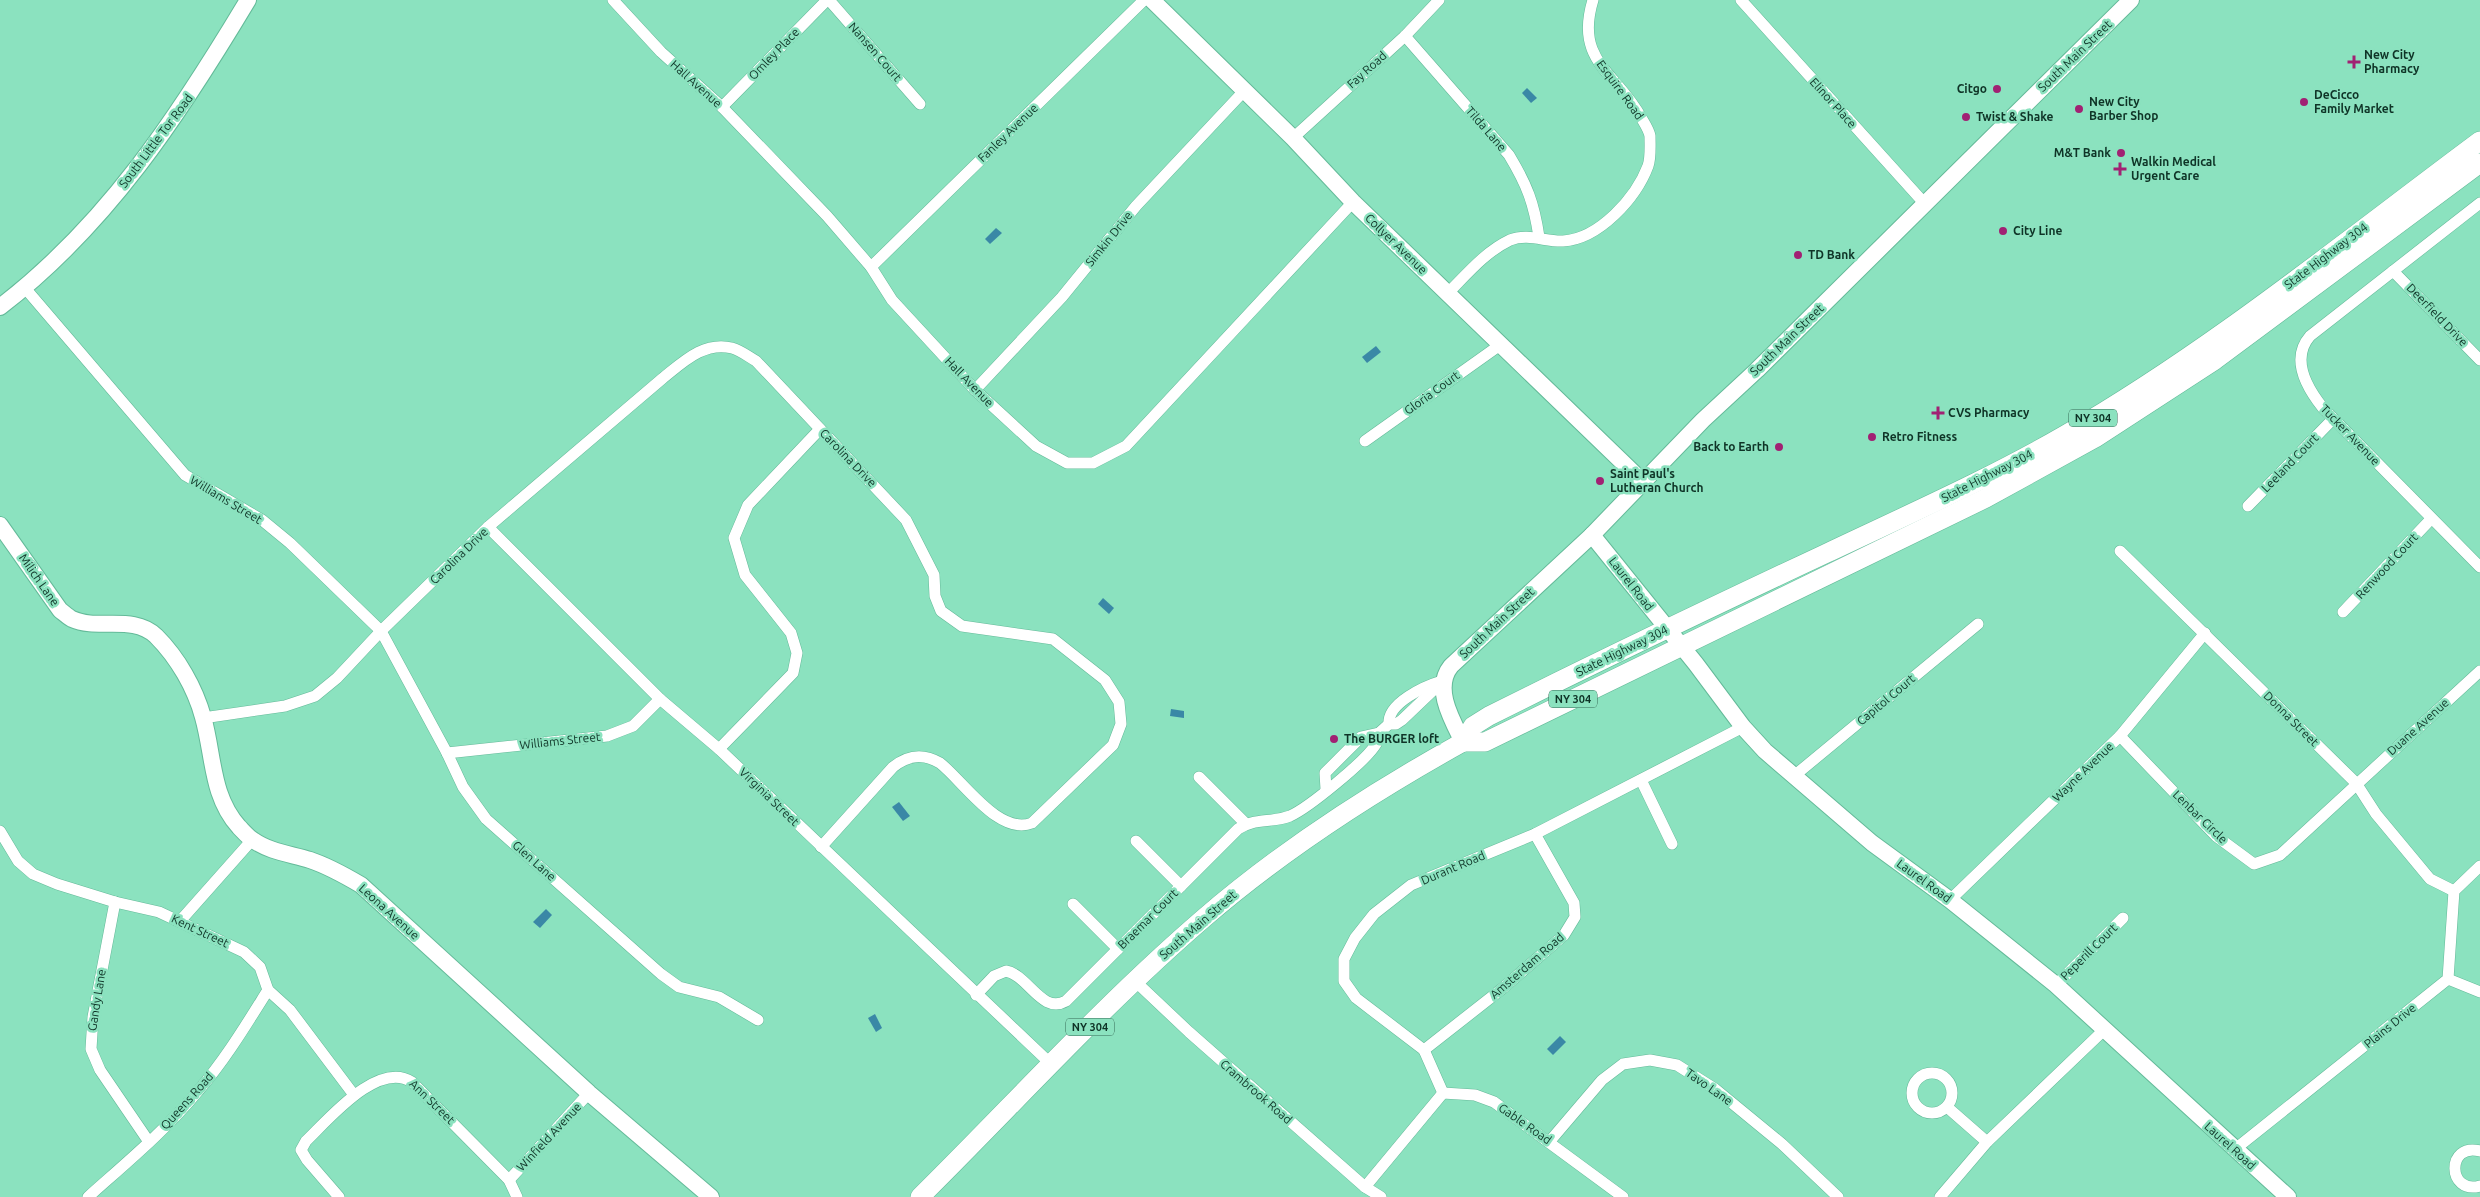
<svg xmlns="http://www.w3.org/2000/svg" width="2480" height="1197" viewBox="0 0 2480 1197" font-family="Ubuntu,sans-serif">
<style>
.water{fill:#3a88a6}
.lines{fill:none;stroke-linecap:round;stroke-linejoin:round}
.street-casing{stroke:#64ba99;stroke-width:12}
.secondary-casing{stroke:#64ba99;stroke-width:18}
.primary-casing{stroke:#64ba99;stroke-width:20}
.street{stroke:#fff;stroke-width:11}
.secondary{stroke:#fff;stroke-width:16}
.primary{stroke:#fff;stroke-width:19}
.poi-dot{fill:#a12173;stroke:#8be2bf;stroke-width:2}
.labels{text-anchor:middle;stroke-width:5;stroke-linejoin:round;paint-order:stroke}
.shield{fill:#8be2bf;stroke:#346855;stroke-width:1}
.shield-label{font-size:11px;font-weight:bold;fill:#0f3427}
.street-label{font-size:12px;fill:#0f3427;stroke:#8be2bf}
.poi-label{font-size:12px;font-weight:bold;fill:#0f3427;stroke:#8be2bf;text-anchor:start}
</style>
<rect width="100%" height="100%" fill="#8be2bf"/>
<!-- water -->
<g class="water">
<polygon points="1527,88 1537,98 1531,103 1522,93"/>
<polygon points="996,228 1002,233 990,244 985,239"/>
<polygon points="1376,346 1381,352 1367,363 1362,357"/>
<polygon points="1103,598 1114,608 1109,614 1098,604"/>
<polygon points="1171,709 1184,711 1184,718 1170,716"/>
<polygon points="899,802 910,816 903,821 892,807"/>
<polygon points="546,909 552,915 540,928 533,922"/>
<polygon points="875,1014 882,1028 876,1032 868,1018"/>
<polygon points="1560,1036 1566,1042 1553,1055 1547,1049"/>
</g>
<g class="lines">
<defs>
<g id="street">
<polyline points="613,0 661,52 722,107 827,216 871,267 892,300 975,390 1036,446 1067,463 1093,463 1126,446 1353,202"/>
<polyline points="829,0 920,104"/>
<polyline points="1741,0 1925,204"/>
<path d="M1405,36L1509,155C1527,185 1534,203 1539,237"/>
<polyline points="722,107 827,0"/>
<polyline points="1293,138 1405,36 1439,0"/>
<path d="M2480,203L2310,336C2290,359 2307,388 2323,408L2480,567"/>
<polyline points="871,267 1144,0"/>
<polyline points="2393,271 2480,360"/>
<polyline points="25,288 185,475 262,520 290,543 381,631 447,753 463,787 486,819 661,974 679,987 719,997 758,1020"/>
<path d="M1447,294C1467,274 1485,252 1510,240C1528,233 1546,242 1563,241C1599,239 1636,198 1648,166C1651,158 1650,145 1650,136C1649,130 1645,124 1642,119C1617,72 1574,62 1593,0"/>
<polyline points="975,390 1062,297 1136,206 1244,91"/>
<polyline points="1365,441 1500,345"/>
<polyline points="2248,506 2333,419"/>
<polyline points="488,527 660,699 719,749 1052,1065"/>
<polyline points="2120,551 2356,783 2376,814 2430,879 2454,891"/>
<polyline points="2343,612 2431,519"/>
<path d="M203,718L285,706L315,696L337,678L381,631L488,527L663,378C683,362 704,341 732,348C740,350 749,357 756,361L906,520L934,575L935,596L941,611L962,626L1053,639L1105,680L1119,702L1121,724L1113,745L1032,823C999,836 964,782 940,763C923,753 908,755 893,767L821,847"/>
<path d="M1389,724C1387,703 1425,686 1442,681"/>
<polyline points="2120,736 2216,836 2254,864 2280,855 2480,671"/>
<polyline points="719,749 793,673 797,653 791,633 745,575 734,538 748,505 820,429"/>
<polyline points="447,753 607,736 633,726 660,699"/>
<polyline points="1794,776 1978,624"/>
<polyline points="1199,777 1246,824"/>
<polyline points="1641,780 1672,844"/>
<polyline points="1326,789 1325,773 1361,737 1379,733 1389,724 1396,724 1402,720 1444,680"/>
<polyline points="0,831 18,861 33,874 57,884 115,902 159,912 244,952 260,967 268,990 290,1010 354,1095"/>
<polyline points="1136,841 1181,886"/>
<polyline points="1950,900 2120,736 2205,633"/>
<polyline points="115,902 93,1017 91,1049 100,1070 149,1142"/>
<polyline points="1073,904 1118,949"/>
<polyline points="181,920 252,840"/>
<polyline points="2448,979 2480,992"/>
<polyline points="1135,981 1189,1032 1365,1187 1381,1197"/>
<polyline points="2056,985 2123,918"/>
<path d="M976,995L994,976L1006,971C1028,975 1042,1015 1066,1001L1238,829C1253,818 1272,823 1290,816C1308,808 1366,761 1376,744C1378,740 1379,737 1379,733"/>
<polyline points="1424,1050 1503,988 1564,935 1575,917 1574,903 1535,834"/>
<circle cx="1932" cy="1093" r="20"/>
<polyline points="1443,1093 1424,1050 1356,998 1344,981 1344,959 1355,938 1374,914 1411,885 1535,834 1743,727"/>
<polyline points="1443,1093 1475,1095 1494,1102 1623,1197"/>
<polyline points="1947,1107 1987,1142"/>
<polyline points="1550,1141 1602,1080 1623,1064 1650,1060 1677,1065 1715,1089 1782,1144 1838,1197"/>
<polyline points="2234,1150 2448,979 2454,891 2480,866"/>
<path d="M2480,1151C2446,1142 2447,1195 2480,1186"/>
<polyline points="509,1180 589,1093"/>
<polyline points="1365,1187 1443,1093"/>
<path d="M88,1197C126,1163 166,1130 198,1091C225,1060 246,1025 268,990"/>
<path d="M339,1197L307,1160L301,1150L306,1141C329,1119 378,1060 412,1082L509,1180L517,1197"/>
<polyline points="1940,1197 1987,1142 2104,1030"/>
</g>
<g id="secondary">
<polyline points="1152,0 1293,138 1353,202 1644,483"/>
<path d="M0,307C108,224 179,115 248,0"/>
<path d="M0,525L60,610C64,613 68,617 72,619C98,631 133,614 156,636C178,658 195,688 203,717C214,756 211,796 239,827C243,831 248,837 253,840C270,852 291,854 310,860C328,866 344,875 361,885L589,1093L711,1197"/>
<polyline points="1592,535 1696,664 1743,727 1765,751 1872,843 1950,900 2056,985 2288,1197"/>
<path d="M1463,742C1452,720 1433,688 1451,666L1592,535L1703,420L1757,370L2131,0"/>
</g>
<g id="primary">
<path d="M1463,742L1473,726L1489,716C1601,660 1714,606 1827,553C1907,515 1989,479 2065,435C2212,350 2344,242 2480,141"/>
<polyline points="1463,742 1485,742 1986,498 2095,438 2215,360 2480,163"/>
<path d="M920,1197C1014,1104 1103,1005 1204,918C1284,849 1371,793 1463,742"/>
</g>
</defs>
<!-- street casing -->
<use href="#street" class="street-casing"/>
<!-- secondary casing -->
<use href="#secondary" class="secondary-casing"/>
<!-- primary casing -->
<use href="#primary" class="primary-casing"/>
<!-- street -->
<use href="#street" class="street"/>
<!-- secondary -->
<use href="#secondary" class="secondary"/>
<!-- primary -->
<use href="#primary" class="primary"/>
</g>
<!-- markers -->
<g class="poi-dot">
<path d="M2351.5 54.5h5v5h5v5h-5v5h-5v-5h-5v-5h5z"/>
<circle cx="1997" cy="89" r="5"/>
<circle cx="2304" cy="102" r="5"/>
<circle cx="2079" cy="109" r="5"/>
<circle cx="1966" cy="117" r="5"/>
<circle cx="2121" cy="153" r="5"/>
<path d="M2117.5 161.5h5v5h5v5h-5v5h-5v-5h-5v-5h5z"/>
<circle cx="2003" cy="231" r="5"/>
<circle cx="1798" cy="255" r="5"/>
<path d="M1935.5 405.5h5v5h5v5h-5v5h-5v-5h-5v-5h5z"/>
<circle cx="1872" cy="437" r="5"/>
<circle cx="1779" cy="447" r="5"/>
<circle cx="1600" cy="481" r="5"/>
<circle cx="1334" cy="739" r="5"/>
</g>
<g class="labels">
<!-- shield labels -->
<g class="shield">
<rect x="2069" y="409.5" width="48" height="17" rx="4"/>
<rect x="1549" y="690.5" width="48" height="17" rx="4"/>
<rect x="1066" y="1018.5" width="48" height="17" rx="4"/>
</g>
<g class="shield-label">
<text x="2093" y="422">NY 304</text>
<text x="1573" y="703">NY 304</text>
<text x="1090" y="1031">NY 304</text>
</g>
<!-- street labels -->
<g class="street-label">
<text transform="translate(875 52) rotate(49)" y="4">Nansen Court</text>
<text transform="translate(774 54) rotate(-46)" y="4">Omley Place</text>
<text transform="translate(2075 56) rotate(-44)" y="4">South Main Street</text>
<text transform="translate(1367 70) rotate(-42)" y="4">Fay Road</text>
<text transform="translate(696 84) rotate(42)" y="4">Hall Avenue</text>
<text transform="translate(1620 90) rotate(54)" y="4">Esquire Road</text>
<text transform="translate(1833 103) rotate(48)" y="4">Elinor Place</text>
<text transform="translate(1486 129) rotate(49)" y="4">Tilda Lane</text>
<text transform="translate(1008 133) rotate(-44)" y="4">Fanley Avenue</text>
<text transform="translate(156 141) rotate(-53)" y="4">South Little Tor Road</text>
<text transform="translate(1109 239) rotate(-51)" y="4">Simkin Drive</text>
<text transform="translate(1396 244) rotate(44)" y="4">Collyer Avenue</text>
<text transform="translate(2326 256) rotate(-37)" y="4">State Highway 304</text>
<text transform="translate(2437 315) rotate(46)" y="4">Deerfield Drive</text>
<text transform="translate(1787 340) rotate(-44)" y="4">South Main Street</text>
<text transform="translate(969 382) rotate(46)" y="4">Hall Avenue</text>
<text transform="translate(1432 393) rotate(-36)" y="4">Gloria Court</text>
<text transform="translate(2350 435) rotate(46)" y="4">Tucker Avenue</text>
<text transform="translate(848 458) rotate(46)" y="4">Carolina Drive</text>
<text transform="translate(2290 463) rotate(-46)" y="4">Leeland Court</text>
<text transform="translate(1987 476) rotate(-27)" y="4">State Highway 304</text>
<text transform="translate(226 500) rotate(31)" y="4">Williams Street</text>
<text transform="translate(459 556) rotate(-44)" y="4">Carolina Drive</text>
<text transform="translate(2387 566) rotate(-47)" y="4">Renwood Court</text>
<text transform="translate(39 580) rotate(55)" y="4">Milich Lane</text>
<text transform="translate(1631 584) rotate(52)" y="4">Laurel Road</text>
<text transform="translate(1497 623) rotate(-43)" y="4">South Main Street</text>
<text transform="translate(1622 651) rotate(-26)" y="4">State Highway 304</text>
<text transform="translate(1886 700) rotate(-40)" y="4">Capitol Court</text>
<text transform="translate(2291 719) rotate(45)" y="4">Donna Street</text>
<text transform="translate(2418 727) rotate(-42)" y="4">Duane Avenue</text>
<text transform="translate(560 741) rotate(-6)" y="4">Williams Street</text>
<text transform="translate(2083 772) rotate(-44)" y="4">Wayne Avenue</text>
<text transform="translate(769 797) rotate(44)" y="4">Virginia Street</text>
<text transform="translate(2200 817) rotate(44)" y="4">Lenbar Circle</text>
<text transform="translate(534 861) rotate(42)" y="4">Glen Lane</text>
<text transform="translate(1453 868) rotate(-23)" y="4">Durant Road</text>
<text transform="translate(1924 881) rotate(36)" y="4">Laurel Road</text>
<text transform="translate(389 912) rotate(42)" y="4">Leona Avenue</text>
<text transform="translate(1148 919) rotate(-45)" y="4">Braemar Court</text>
<text transform="translate(1198 925) rotate(-41)" y="4">South Main Street</text>
<text transform="translate(200 931) rotate(25)" y="4">Kent Street</text>
<text transform="translate(2089 952) rotate(-45)" y="4">Peperill Court</text>
<text transform="translate(1527 966) rotate(-41)" y="4">Amsterdam Road</text>
<text transform="translate(97 1000) rotate(-81)" y="4">Gandy Lane</text>
<text transform="translate(2390 1026) rotate(-39)" y="4">Plains Drive</text>
<text transform="translate(1709 1087) rotate(35)" y="4">Tavo Lane</text>
<text transform="translate(1256 1092) rotate(41)" y="4">Crambrook Road</text>
<text transform="translate(187 1101) rotate(-48)" y="4">Queens Road</text>
<text transform="translate(432 1102) rotate(44)" y="4">Ann Street</text>
<text transform="translate(1525 1124) rotate(35)" y="4">Gable Road</text>
<text transform="translate(549 1137) rotate(-47)" y="4">Winfield Avenue</text>
<text transform="translate(2230 1146) rotate(42)" y="4">Laurel Road</text>
</g>
<!-- poi labels -->
<g class="poi-label">
<text x="2364" y="59">New City<tspan x="2364" dy="14">Pharmacy</tspan></text>
<text x="1987" y="93" text-anchor="end">Citgo</text>
<text x="2314" y="99">DeCicco<tspan x="2314" dy="14">Family Market</tspan></text>
<text x="2089" y="106">New City<tspan x="2089" dy="14">Barber Shop</tspan></text>
<text x="1976" y="121">Twist &amp; Shake</text>
<text x="2111" y="157" text-anchor="end">M&amp;T Bank</text>
<text x="2131" y="166">Walkin Medical<tspan x="2131" dy="14">Urgent Care</tspan></text>
<text x="2013" y="235">City Line</text>
<text x="1808" y="259">TD Bank</text>
<text x="1948" y="417">CVS Pharmacy</text>
<text x="1882" y="441">Retro Fitness</text>
<text x="1769" y="451" text-anchor="end">Back to Earth</text>
<text x="1610" y="478">Saint Paul's<tspan x="1610" dy="14">Lutheran Church</tspan></text>
<text x="1344" y="743">The BURGER loft</text>
</g>
</g>
</svg>
